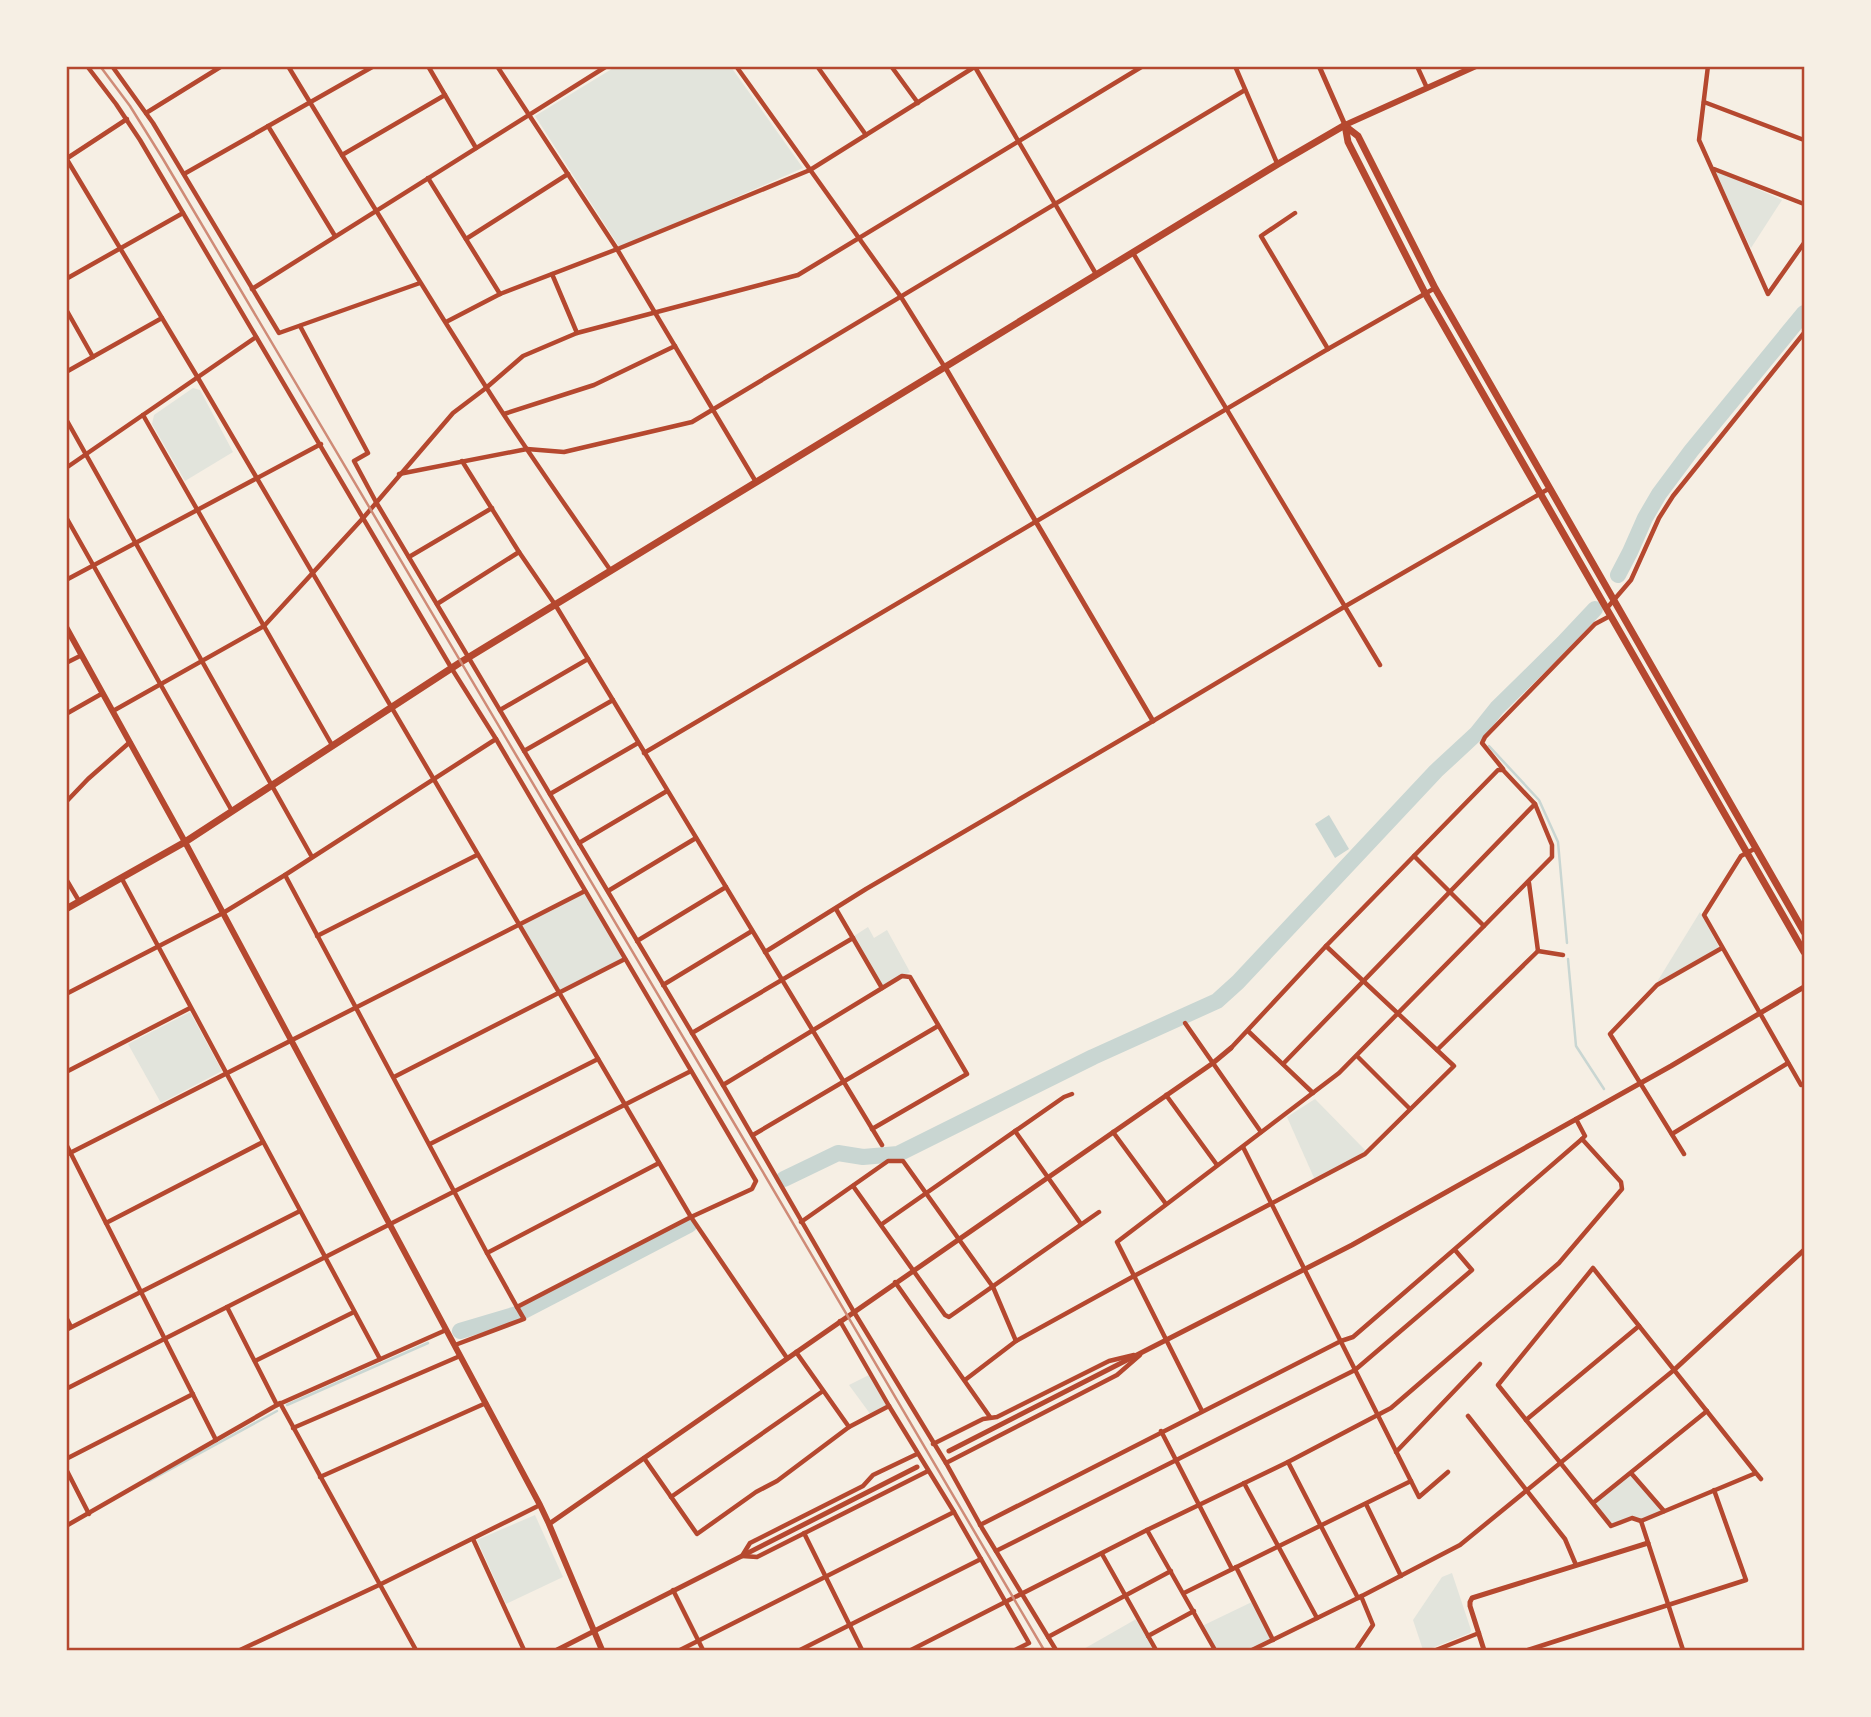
<svg xmlns="http://www.w3.org/2000/svg" width="1871" height="1717" viewBox="0 0 1871 1717" font-family="Overpass,sans-serif">
<style>
.green{fill:#e2e4dc}
.water{fill:#c9d6d2}
.lines{fill:none;stroke-linecap:round;stroke-linejoin:round}
.stream{stroke:#c9d6d2;stroke-width:2.5}
.river{stroke:#c9d6d2;stroke-width:16}
.minor{stroke:#b5482f;stroke-width:4.5}
.tertiary{stroke:#b5482f;stroke-width:5}
.secondary{stroke:#b5482f;stroke-width:6}
.primary{stroke:#b5482f;stroke-width:6}
.trunk{stroke:#b5482f;stroke-width:7}
.rail{stroke:#cf8b77;stroke-width:2.5}
.neatline{fill:none;stroke:#b5482f;stroke-width:2.5}
</style>
<rect width="100%" height="100%" fill="#f6efe4"/>
<!-- green -->
<g class="green">
<polygon points="615,67 731,67 803,168 620,248 535,116"/>
<polygon points="1712,169 1782,200 1751,248"/>
<polygon points="193,388 200,390 233,452 185,481 152,424 154,415"/>
<polygon points="585,891 625,959 559,993 519,925"/>
<polygon points="1700,912 1720,949 1657,982"/>
<polygon points="868,927 874,938 887,930 910,972 882,988 854,936"/>
<polygon points="190,1012 222,1071 161,1103 128,1044"/>
<polygon points="1315,1099 1366,1151 1315,1180 1287,1117"/>
<polygon points="871,1374 889,1406 871,1415 849,1385"/>
<polygon points="1631,1473 1664,1511 1641,1521 1631,1516 1611,1526 1593,1503"/>
<polygon points="535,1515 563,1577 506,1604 477,1540"/>
<polygon points="1452,1573 1471,1630 1470,1633 1427,1650 1423,1650 1413,1620 1442,1577"/>
<polygon points="1254,1601 1273,1640 1250,1650 1215,1650 1202,1626"/>
<polygon points="1138,1618 1156,1650 1082,1650"/>
</g>
<!-- water -->
<polygon class="water" points="1329,815 1349,849 1335,858 1315,824"/>
<g class="lines">
<!-- stream -->
<g class="stream">
<polyline points="1477,733 1478,735"/>
<polyline points="1489,746 1539,800 1558,842 1567,943"/>
<polyline points="1568,959 1576,1046 1604,1089"/>
<polyline points="287,1405 428,1343"/>
<polyline points="149,1481 277,1411"/>
</g>
<!-- river -->
<g class="river">
<polyline points="1618,575 1630,552 1645,518 1659,494 1691,451 1804,313"/>
<polyline points="784,1179 838,1153 863,1157 898,1154 1093,1057 1217,1001 1238,982 1436,771 1477,733 1497,708 1563,643 1595,609"/>
<polyline points="460,1331 520,1313 689,1225"/>
</g>
<!-- minor -->
<g class="minor">
<polyline points="87,66 116,104 140,140 452,669 496,739 756,1181 752,1189 691,1217 517,1307 487,1253 285,875"/>
<polyline points="112,66 153,123 279,333 420,283"/>
<path d="M288,66C353,174 419,281 486,387C525,449 569,510 611,571"/>
<polyline points="428,66 476,148"/>
<polyline points="497,66 617,249 756,482"/>
<polyline points="736,66 901,297 944,366"/>
<polyline points="817,66 866,135"/>
<polyline points="891,66 918,103"/>
<polyline points="1235,66 1277,163"/>
<polyline points="1417,66 1427,88"/>
<polyline points="1708,66 1699,140 1768,294 1804,243"/>
<polyline points="975,67 1096,274"/>
<polyline points="1704,102 1804,140"/>
<polyline points="146,113 222,66"/>
<polyline points="268,126 335,236"/>
<polyline points="342,155 445,95"/>
<polyline points="66,158 198,378 691,1217 787,1358"/>
<polyline points="66,159 127,119"/>
<polyline points="1714,169 1804,204"/>
<polyline points="184,174 374,66"/>
<polyline points="428,178 500,294"/>
<polyline points="1295,213 1261,236 1328,349"/>
<polyline points="466,239 568,174"/>
<polyline points="1133,253 1380,665"/>
<polyline points="552,274 577,333"/>
<polyline points="66,279 183,213"/>
<polyline points="252,289 607,66"/>
<polyline points="67,311 93,357"/>
<polyline points="446,322 500,294 620,248 810,170 976,66"/>
<polyline points="300,326 368,453 354,461 376,502 723,1085 854,1312 946,1463 982,1528 1056,1650"/>
<polyline points="66,372 162,318"/>
<polyline points="504,414 594,385 675,346"/>
<polyline points="143,415 332,745"/>
<polyline points="66,419 312,857"/>
<polyline points="462,461 519,552 556,606 882,1145"/>
<polyline points="66,468 256,337"/>
<polyline points="399,474 527,449 564,452 692,422 1245,90"/>
<polyline points="66,517 232,811"/>
<polyline points="409,557 492,508"/>
<polyline points="66,580 321,444"/>
<polyline points="437,604 519,552"/>
<polyline points="1607,608 1631,580 1659,518 1673,496 1804,333"/>
<polyline points="66,663 82,655"/>
<polyline points="500,710 588,659"/>
<polyline points="113,711 264,626 364,517 453,413 486,388 523,356 577,333 798,275 1143,66"/>
<polyline points="66,714 103,693"/>
<polyline points="524,751 613,700"/>
<polyline points="644,753 1328,349 1435,288"/>
<polyline points="1503,769 1482,743 1485,737 1595,624 1610,616"/>
<polyline points="550,794 638,743"/>
<polyline points="66,802 88,779 130,742"/>
<polyline points="579,843 667,791"/>
<polyline points="1756,848 1741,856 1704,915 1801,1085"/>
<polyline points="1414,856 1484,926"/>
<polyline points="66,879 79,901"/>
<polyline points="122,879 380,1359"/>
<polyline points="1529,883 1538,951"/>
<polyline points="608,891 696,838"/>
<polyline points="836,909 882,988"/>
<polyline points="317,936 477,855"/>
<polyline points="637,941 726,887"/>
<polyline points="765,952 866,889 1153,721 1344,607 1550,488"/>
<polyline points="663,985 752,931"/>
<polyline points="66,994 223,913 285,875 496,739"/>
<polyline points="1185,1023 1261,1132"/>
<polyline points="1248,1031 1313,1093"/>
<polyline points="692,1033 853,938"/>
<polyline points="1437,1050 1538,951 1563,955"/>
<polyline points="1357,1056 1410,1109"/>
<polyline points="1283,1064 1535,804"/>
<polyline points="66,1072 190,1008"/>
<polyline points="394,1077 625,959"/>
<polyline points="723,1085 902,976 910,977 967,1074 872,1129"/>
<polyline points="1166,1095 1217,1165"/>
<polyline points="1015,1131 1081,1224"/>
<polyline points="1113,1132 1166,1204"/>
<polyline points="1672,1134 1788,1063"/>
<polyline points="753,1135 938,1026"/>
<polyline points="66,1144 216,1440"/>
<polyline points="430,1144 598,1059"/>
<polyline points="1243,1147 1419,1497 1448,1472"/>
<polyline points="1684,1154 1610,1034 1657,985 1722,948"/>
<polyline points="66,1155 585,891"/>
<polyline points="853,1186 945,1315 949,1317 1099,1212"/>
<polyline points="801,1222 888,1161 903,1161 993,1287 1016,1341"/>
<polyline points="106,1223 263,1142"/>
<polyline points="882,1224 1064,1097 1072,1094"/>
<polyline points="487,1253 659,1163"/>
<polyline points="895,1282 990,1417"/>
<polyline points="227,1307 277,1405"/>
<polyline points="66,1317 71,1327"/>
<polyline points="840,1321 889,1406 954,1512 1029,1643 1015,1650"/>
<polyline points="66,1330 300,1211"/>
<polyline points="455,1345 524,1319 517,1307"/>
<polyline points="796,1352 849,1427"/>
<polyline points="255,1361 354,1312"/>
<polyline points="965,1380 1016,1341 1134,1276 1365,1154 1454,1066 1326,946"/>
<polyline points="66,1389 691,1071"/>
<polyline points="280,1403 416,1650"/>
<polyline points="1202,1411 1117,1242 1339,1073 1552,857 1552,845 1535,804 1503,770 1498,770 1326,946 1231,1048"/>
<polyline points="1468,1416 1565,1539 1576,1565"/>
<polyline points="1526,1420 1639,1326"/>
<polyline points="293,1428 460,1356"/>
<polyline points="1161,1431 1232,1569"/>
<polyline points="933,1444 983,1419 997,1417 1109,1361 1134,1355"/>
<polyline points="1396,1452 1480,1364"/>
<polyline points="917,1454 873,1475 863,1486 750,1543 742,1556 757,1557 928,1471"/>
<polyline points="644,1458 697,1534 756,1492 777,1481 849,1427 889,1406"/>
<polyline points="66,1459 193,1394"/>
<polyline points="1288,1462 1358,1598"/>
<polyline points="946,1463 1117,1375 1140,1355"/>
<polyline points="66,1469 89,1514"/>
<polyline points="1631,1473 1664,1511"/>
<polyline points="1756,1473 1641,1521 1632,1518 1611,1526 1498,1385 1593,1268 1756,1473 1761,1479"/>
<polyline points="320,1477 486,1403"/>
<polyline points="1244,1483 1317,1618"/>
<polyline points="671,1497 823,1391"/>
<polyline points="1593,1503 1707,1411"/>
<polyline points="1366,1504 1401,1576"/>
<polyline points="1641,1521 1683,1650"/>
<polyline points="980,1525 1341,1341 1353,1337 1582,1139 1585,1136 1576,1119"/>
<polyline points="66,1526 277,1405 446,1330"/>
<polyline points="1147,1530 1215,1650"/>
<polyline points="804,1533 862,1650"/>
<polyline points="473,1539 524,1650"/>
<polyline points="996,1551 1355,1370 1472,1270 1455,1250"/>
<polyline points="1102,1554 1156,1650"/>
<polyline points="1236,1567 1273,1640"/>
<polyline points="673,1590 703,1650"/>
<polyline points="1184,1593 1411,1481"/>
<polyline points="1148,1636 1194,1611"/>
<polyline points="1048,1637 1171,1571"/>
<polyline points="240,1650 379,1585 540,1505"/>
<polyline points="680,1650 954,1512"/>
<polyline points="800,1650 981,1559"/>
<polyline points="911,1650 1147,1530 1288,1462 1391,1408 1559,1263 1622,1189 1621,1182 1582,1139"/>
<polyline points="1252,1650 1358,1598 1460,1545 1674,1370"/>
<polyline points="1356,1650 1373,1625 1361,1596"/>
<polyline points="1436,1650 1479,1633"/>
<polyline points="1528,1650 1746,1580 1714,1490"/>
</g>
<!-- tertiary -->
<g class="tertiary">
<polyline points="1319,66 1345,125"/>
<polyline points="945,367 1153,721"/>
<polyline points="1674,1370 1804,1250"/>
<polyline points="949,1451 1352,1245 1671,1066 1804,987"/>
<polyline points="549,1524 1213,1063 1231,1048"/>
<polyline points="557,1650 917,1467"/>
<polyline points="1484,1650 1470,1606 1470,1602 1472,1598 1648,1543"/>
</g>
<!-- secondary -->
<polyline class="secondary" points="1345,125 1476,66"/>
<!-- primary -->
<polyline class="primary" points="66,627 185,842 540,1505 549,1524 602,1650"/>
<!-- trunk -->
<g class="trunk">
<polyline points="1345,125 1348,142 1425,293 1804,952"/>
<polyline points="1345,126 1358,136 1435,288 1804,932"/>
<polyline points="66,909 185,842 461,662 1278,164 1345,125"/>
</g>
<!-- rail -->
<polyline class="rail" points="100,66 130,106 163,159 747,1145 1044,1650"/>
</g>
<!-- border -->
<rect width="1871" height="1717" fill="none" stroke="#f6efe4" stroke-width="136"/>
<rect x="68" y="68" width="1735" height="1581" class="neatline"/>
</svg>
